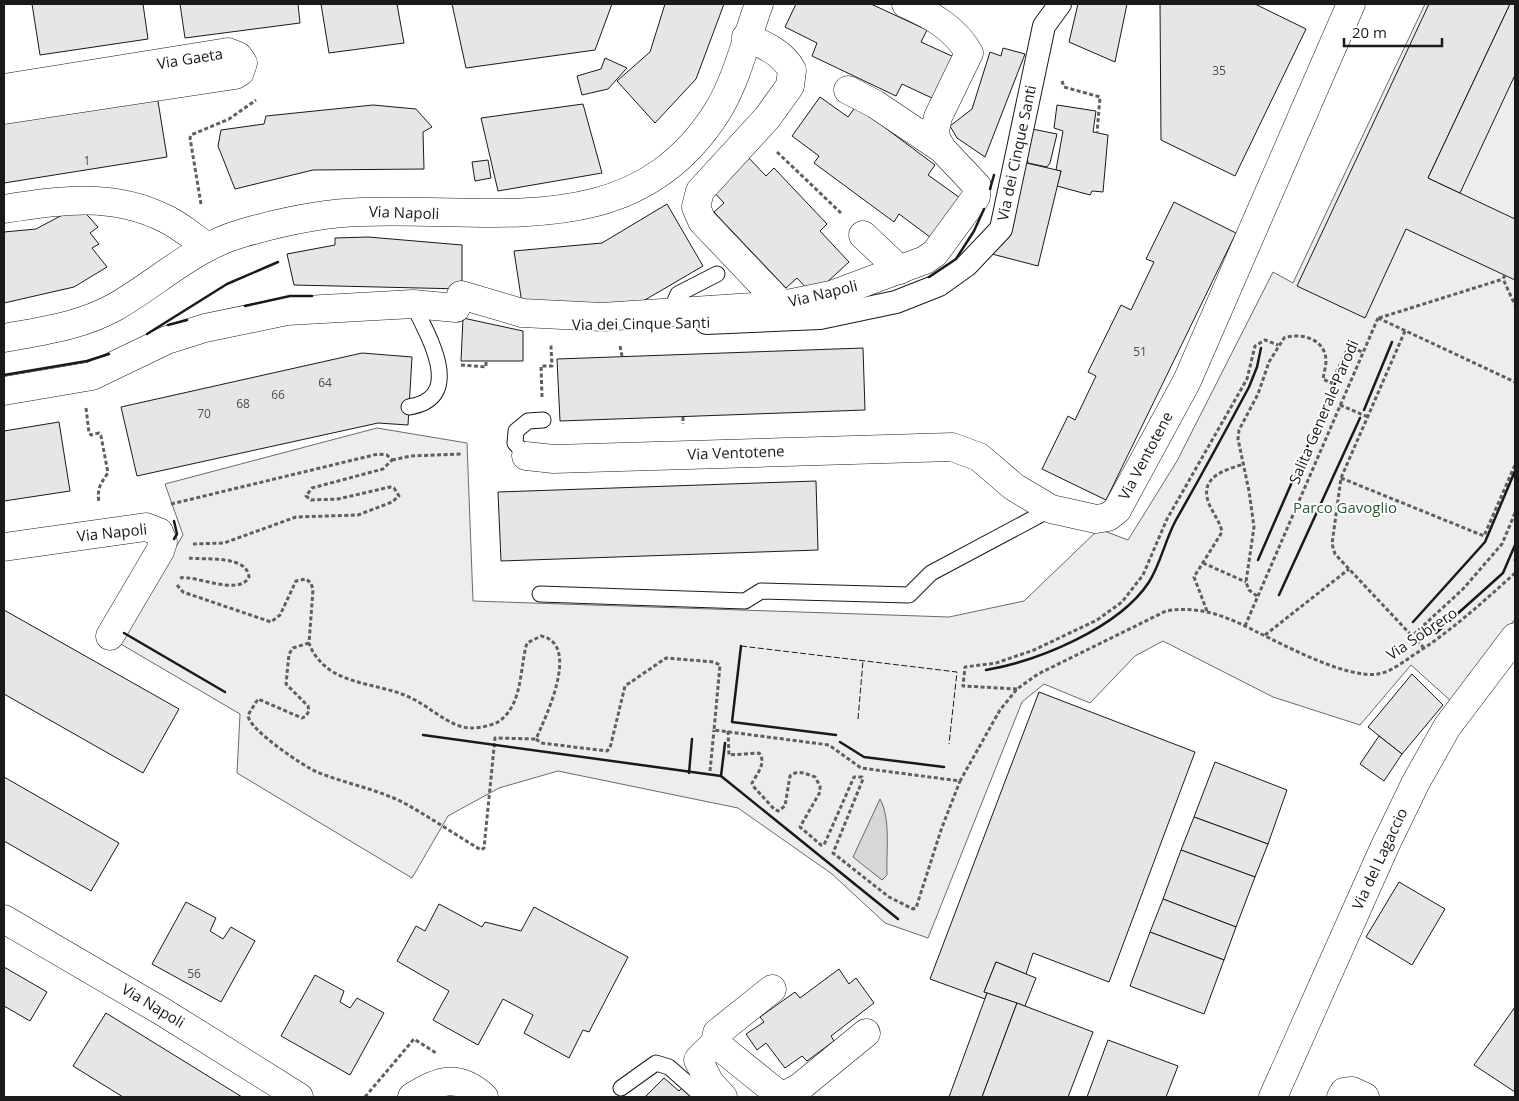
<svg xmlns="http://www.w3.org/2000/svg" width="1519" height="1101" viewBox="0 0 1519 1101" font-family="'Open Sans',sans-serif">
<style>
.built{fill:#ededed;stroke:#6a6a6a}
.water{fill:#d7d7d7;stroke:#6a6a6a}
.building{fill:#e6e6e6;stroke:#1a1a1a}
.lines{fill:none;stroke-linecap:round;stroke-linejoin:round}
.service-casing{stroke:#1a1a1a;stroke-width:17}
.pedestrian-casing{stroke:#1a1a1a;stroke-width:24}
.minor-casing{stroke:#1a1a1a;stroke-width:29}
.tertiary-casing{stroke:#1a1a1a;stroke-width:29}
.path{stroke:#5f5f5f;stroke-width:3;stroke-dasharray:4 2.5;stroke-linecap:butt}
.service{stroke:#fff;stroke-width:15}
.pedestrian{stroke:#fff;stroke-width:22}
.minor{stroke:#fff;stroke-width:28}
.tertiary{stroke:#fff;stroke-width:28}
.fence{stroke:#1a1a1a;stroke-width:1;stroke-dasharray:6 2.5;stroke-linecap:butt}
.wall{stroke:#1a1a1a;stroke-width:2.5}
.labels{text-anchor:middle;stroke-width:4;stroke-linejoin:round;paint-order:stroke}
.number-label{font-size:12px;fill:#4d4d4d}
.street-label{font-size:15px;fill:#1a1a1a;stroke:#fff}
.park-label{font-size:15px;fill:#2b5a34;stroke:#fff}
</style>
<rect width="100%" height="100%" fill="#fff"/>
<!-- built -->
<polygon class="built" points="1425,4 1515,4 1515,619 1452,702 1411,665 1360,725 1273,697 1163,641 1135,656 1090,703 1044,684 1022,702 928,938 885,923 832,874 738,808 558,771 499,788 448,816 412,878 237,773 240,714 119,643 183,535 165,484 377,428 467,443 473,601 949,617 1024,601 1099,529 1128,540 1177,461 1273,272 1293,283"/>
<!-- water -->
<path class="water" d="M880,799C891,819 886,852 887,875L882,880L853,857Z"/>
<!-- building -->
<g class="building">
<polygon points="32,4 143,4 148,39 40,55"/>
<polygon points="180,4 298,4 300,23 185,38"/>
<polygon points="321,4 397,4 404,43 329,53"/>
<polygon points="452,4 612,4 595,50 466,68"/>
<polygon points="665,4 724,4 696,79 655,123 617,81 650,52"/>
<polygon points="796,4 871,4 927,30 921,42 954,57 934,99 902,84 896,96 812,56 817,43 785,27"/>
<polygon points="1078,4 1127,4 1115,62 1069,42"/>
<polygon points="1160,4 1255,4 1306,29 1235,176 1161,140"/>
<polygon points="1429,4 1510,4 1428,178 1515,219 1515,280 1406,229 1365,318 1297,286"/>
<polygon points="1510,4 1515,4 1515,75 1460,193 1428,178"/>
<polygon points="1003,48 1025,54 985,157 957,138 950,126 972,109 990,52 1001,56"/>
<polygon points="605,58 627,68 608,89 582,95 577,76 601,69"/>
<polygon points="157,95 167,157 4,183 4,119"/>
<polygon points="820,97 848,117 856,106 935,165 928,175 963,200 934,240 899,214 894,222 814,163 819,156 792,136"/>
<polygon points="583,104 602,173 498,191 481,118"/>
<polygon points="373,105 416,109 432,127 423,132 424,169 313,170 235,189 218,146 221,130 264,124 266,116"/>
<polygon points="1057,105 1096,111 1093,132 1108,135 1103,192 1092,191 1090,195 1057,186 1061,171 1056,170 1063,131 1054,128"/>
<polygon points="1032,129 1057,134 1050,163 1047,167 1028,163 1026,154"/>
<polygon points="746,155 766,176 774,168 827,224 820,231 849,262 813,295 797,278 786,288 714,212 724,203 710,188"/>
<polygon points="488,160 491,178 475,181 472,162"/>
<polygon points="1022,162 1061,171 1038,266 988,253"/>
<polygon points="1174,202 1236,233 1106,500 1042,469 1068,416 1075,420 1096,376 1088,372 1121,305 1131,310 1154,262 1146,259"/>
<polygon points="667,204 703,266 638,304 523,310 514,251 602,243"/>
<polygon points="79,206 98,227 90,233 99,244 92,248 107,267 74,287 4,303 4,232 36,229"/>
<polygon points="368,237 462,245 462,289 294,285 287,254 335,245 335,238"/>
<polygon points="463,318 523,331 523,361 461,361"/>
<polygon points="863,348 865,410 560,421 557,359"/>
<polygon points="362,353 412,357 408,425 378,423 137,476 121,407"/>
<polygon points="59,422 70,491 4,501 4,431"/>
<polygon points="816,481 818,550 501,561 498,492"/>
<polygon points="4,610 179,709 143,773 4,694"/>
<polygon points="1412,674 1443,705 1402,754 1368,727"/>
<polygon points="1039,692 1195,752 1109,982 1033,953 1026,974 996,962 984,992 987,993 985,999 930,979"/>
<polygon points="1379,736 1402,754 1384,781 1360,764"/>
<polygon points="1215,762 1287,790 1268,844 1194,817"/>
<polygon points="4,777 119,843 91,891 4,841"/>
<polygon points="1194,817 1268,844 1255,877 1181,850"/>
<polygon points="1181,850 1255,877 1236,927 1163,899"/>
<polygon points="1399,882 1445,909 1412,965 1366,937"/>
<polygon points="1163,899 1236,927 1224,960 1150,932"/>
<polygon points="186,902 216,918 210,931 223,939 231,927 255,941 221,1002 152,964"/>
<polygon points="439,904 482,927 485,922 521,931 534,907 628,957 589,1032 583,1030 569,1058 524,1033 533,1015 503,999 478,1045 433,1020 449,991 397,961 416,926 425,931"/>
<polygon points="1150,932 1224,960 1204,1014 1130,986"/>
<polygon points="996,962 1036,978 1025,1006 984,992"/>
<polygon points="4,967 47,992 30,1021 4,1006"/>
<polygon points="839,969 849,984 856,978 874,1003 831,1036 834,1041 807,1061 802,1056 785,1068 766,1043 757,1050 746,1034 764,1022 760,1017 795,992 800,998"/>
<polygon points="315,975 344,991 340,1002 350,1008 357,998 384,1013 350,1075 281,1036"/>
<polygon points="987,993 1017,1003 982,1097 949,1097"/>
<polygon points="1017,1003 1093,1032 1068,1097 982,1097"/>
<polygon points="1515,1007 1515,1092 1474,1065"/>
<polygon points="106,1013 242,1097 123,1097 73,1066"/>
<polygon points="1108,1040 1178,1066 1166,1097 1087,1097"/>
<polygon points="664,1078 679,1091 683,1087 694,1097 645,1097"/>
</g>
<g class="lines">
<defs>
<g id="service">
<polyline points="676,312 675,301 678,294 717,274"/>
<path d="M409,407C466,398 428,336 413,304"/>
<polyline points="526,456 515,443 516,431 528,421 543,420"/>
<polyline points="540,594 745,601 761,591 909,595 931,573 1051,509"/>
<polyline points="621,1088 656,1063 669,1067 703,1097"/>
</g>
<polyline id="pedestrian" points="706,323 820,318 896,302 939,285 967,265 1001,229 1044,26 1060,4"/>
<g id="minor">
<path d="M746,37C764,45 782,52 792,70L790,86L767,118L700,191L696,207L702,221L782,305L831,295L925,260L935,253L976,197L977,186L942,149L934,134L938,117L969,53C955,28 931,15 906,4"/>
<polyline points="4,88 228,52 238,56 243,63 240,72 235,75 4,110"/>
<polyline points="848,90 875,104 942,149"/>
<path d="M4,209C60,200 113,192 166,219C181,226 194,238 208,247"/>
<polyline points="863,235 900,270"/>
<polyline points="461,295 522,313 602,317 782,305"/>
<polyline points="4,391 92,376 167,340 205,328 287,311 413,304 456,308"/>
<polyline points="526,456 554,459 952,447 979,457 1014,487 1051,509 1096,519 1108,517 1117,510 1187,381 1351,4"/>
<polyline points="4,547 146,527 159,532 163,542 160,551 110,636"/>
<polyline points="715,1043 782,1097"/>
<path d="M412,1097C438,1080 458,1073 484,1097"/>
<polyline points="723,1097 710,1083 698,1060 715,1043 717,1033 772,989"/>
<polyline points="782,1097 800,1087 866,1033"/>
<polyline points="1273,1097 1385,846 1416,782 1447,727 1515,637"/>
<polyline points="1341,1097 1344,1092 1352,1091 1365,1097"/>
</g>
<g id="tertiary">
<path d="M4,338C42,331 81,326 115,307C157,283 195,246 243,233C281,222 321,213 362,212C492,206 633,245 717,112C737,80 746,39 759,4"/>
<polyline points="4,919 163,1012 299,1097"/>
</g>
</defs>
<!-- service casing -->
<use href="#service" class="service-casing"/>
<!-- pedestrian casing -->
<use href="#pedestrian" class="pedestrian-casing"/>
<!-- minor casing -->
<use href="#minor" class="minor-casing"/>
<!-- tertiary casing -->
<use href="#tertiary" class="tertiary-casing"/>
<!-- path -->
<g class="path">
<polyline points="1062,81 1064,87 1100,97 1097,133"/>
<polyline points="777,152 841,213"/>
<polyline points="201,204 190,138 191,135 229,119 256,100"/>
<polyline points="1505,275 1503,279 1515,305"/>
<polyline points="1378,318 1515,382"/>
<polyline points="1379,318 1503,279"/>
<polyline points="1405,331 1341,478 1332,544 1335,554 1412,636"/>
<polyline points="620,346 622,356"/>
<polyline points="461,365 486,367 486,361"/>
<polyline points="542,397 541,366 552,366 551,347 553,347"/>
<polyline points="1340,405 1368,417"/>
<path d="M86,408L89,433L91,435L99,433L101,436L108,473C100,484 97,489 99,503"/>
<polyline points="683,417 683,424"/>
<polyline points="392,460 411,456 462,454"/>
<polyline points="1341,478 1484,536 1515,465"/>
<polyline points="171,504 378,454 387,455 392,460 383,469 312,488 306,496 311,500 338,499 390,487 394,488 399,496 392,502 358,515 296,517 224,543 193,544"/>
<polyline points="1515,559 1515,561"/>
<polyline points="1203,563 1246,582"/>
<path d="M180,578C193,574 239,597 249,577C247,555 206,560 189,558"/>
<path d="M177,585L183,592L271,622L280,615L296,581L306,579L311,583L313,590L309,643C313,655 322,665 333,672C357,686 388,686 413,699C430,707 451,728 471,728C480,728 497,725 503,718C523,700 520,665 527,643L541,636C581,644 546,716 536,739L541,743L607,751L610,748L625,686L666,658L714,662L720,665L714,730L829,745L861,768L960,781L1000,710L1017,689L1038,674L1166,611C1200,605 1228,617 1257,632C1286,646 1347,679 1378,674C1390,672 1402,663 1412,656C1450,632 1482,603 1515,573"/>
<path d="M1257,596L1249,590L1246,582L1254,527L1249,491L1238,439L1239,430L1258,394L1269,362L1284,338C1301,332 1325,339 1326,360C1326,366 1324,373 1323,379L1331,383L1349,346L1362,352"/>
<path d="M1207,611L1194,577L1222,532C1219,518 1209,509 1207,497C1203,475 1228,469 1244,464"/>
<polyline points="1245,626 1378,318"/>
<polyline points="1265,635 1349,569"/>
<path d="M309,643L293,648L289,654L286,684L308,706L309,711L306,716L302,718L258,699L248,715C248,729 303,766 317,772C346,784 378,789 406,804C431,818 456,835 481,850L484,848L495,738L536,739"/>
<polyline points="1424,648 1412,636 1463,589 1502,544 1515,513"/>
<polyline points="1017,689 963,686 965,667 996,663 1034,650 1097,620 1122,602 1143,575 1167,519 1247,379 1255,346 1265,340 1278,345"/>
<path d="M728,731L729,755L759,753C767,762 757,774 752,783L753,786L774,809L778,811L785,806L790,776C798,769 806,774 815,777L820,786V792L800,827L821,845H824L854,777H862L863,779L833,853L889,897L913,909L916,908L941,830L960,781"/>
<polyline points="710,771 714,730"/>
<polyline points="365,1097 414,1039 436,1053"/>
</g>
<!-- service -->
<use href="#service" class="service"/>
<!-- pedestrian -->
<use href="#pedestrian" class="pedestrian"/>
<!-- minor -->
<use href="#minor" class="minor"/>
<!-- tertiary -->
<use href="#tertiary" class="tertiary"/>
<!-- fence -->
<g class="fence">
<polyline points="741,646 957,672 949,744"/>
<polyline points="858,719 863,661"/>
</g>
<!-- wall -->
<g class="wall">
<polyline points="990,189 994,175"/>
<polyline points="929,277 956,259 974,231 984,209"/>
<polyline points="245,306 290,296 312,296"/>
<polyline points="168,325 187,320"/>
<polyline points="147,334 227,284 278,262"/>
<polyline points="4,375 87,361 109,354"/>
<polyline points="1364,410 1392,342"/>
<polyline points="174,521 177,534 174,539"/>
<polyline points="1258,560 1350,349"/>
<polyline points="1279,595 1360,418"/>
<polyline points="1413,622 1485,542 1515,471"/>
<polyline points="124,633 225,692"/>
<polyline points="1436,633 1503,573 1515,545"/>
<polyline points="741,646 732,722 836,735"/>
<path d="M986,670C1038,661 1119,628 1149,582C1161,563 1165,540 1176,520C1201,476 1225,432 1249,387L1257,367L1261,348"/>
<polyline points="423,735 721,776 898,919"/>
<polyline points="840,742 864,757 944,767"/>
<polyline points="689,773 692,739"/>
<polyline points="721,776 725,743"/>
</g>
</g>
<g class="labels">
<!-- number labels -->
<g class="number-label">
<text x="1219" y="75">35</text>
<text x="87" y="165">1</text>
<text x="1140" y="356">51</text>
<text x="325" y="387">64</text>
<text x="278" y="399">66</text>
<text x="243" y="408">68</text>
<text x="204" y="418">70</text>
<text x="194" y="978">56</text>
</g>
<!-- street labels -->
<g class="street-label">
<text transform="translate(190 59) rotate(-9)" y="5">Via Gaeta</text>
<text transform="translate(1017 153) rotate(-78)" y="5">Via dei Cinque Santi</text>
<text transform="translate(404 213) rotate(2)" y="5">Via Napoli</text>
<text transform="translate(823 294) rotate(-14)" y="5">Via Napoli</text>
<text transform="translate(641 324) rotate(-1)" y="5">Via dei Cinque Santi</text>
<text transform="translate(1324 412) rotate(-67)" y="5">Salita Generale Parodi</text>
<text transform="translate(736 453) rotate(-2)" y="5">Via Ventotene</text>
<text transform="translate(1146 456) rotate(-62)" y="5">Via Ventotene</text>
<text transform="translate(112 533) rotate(-6)" y="5">Via Napoli</text>
<text transform="translate(1422 634) rotate(-34)" y="5">Via Sobrero</text>
<text transform="translate(1380 859) rotate(-65)" y="5">Via del Lagaccio</text>
<text transform="translate(153 1006) rotate(31)" y="5">Via Napoli</text>
</g>
<!-- park labels -->
<g class="park-label">
<text x="1345" y="513">Parco Gavoglio</text>
</g>
</g>
<!-- border -->
<rect width="1519" height="1101" fill="none" stroke="#1a1a1a" stroke-width="10"/>
<!-- scale -->
<path d="M1344 38v8h98v-8" fill="none" stroke="#1a1a1a" stroke-width="2.5"/>
<text x="1352" y="38" font-size="15" fill="#1a1a1a" stroke="#ffffff" stroke-width="4" paint-order="stroke">20 m</text>
</svg>
